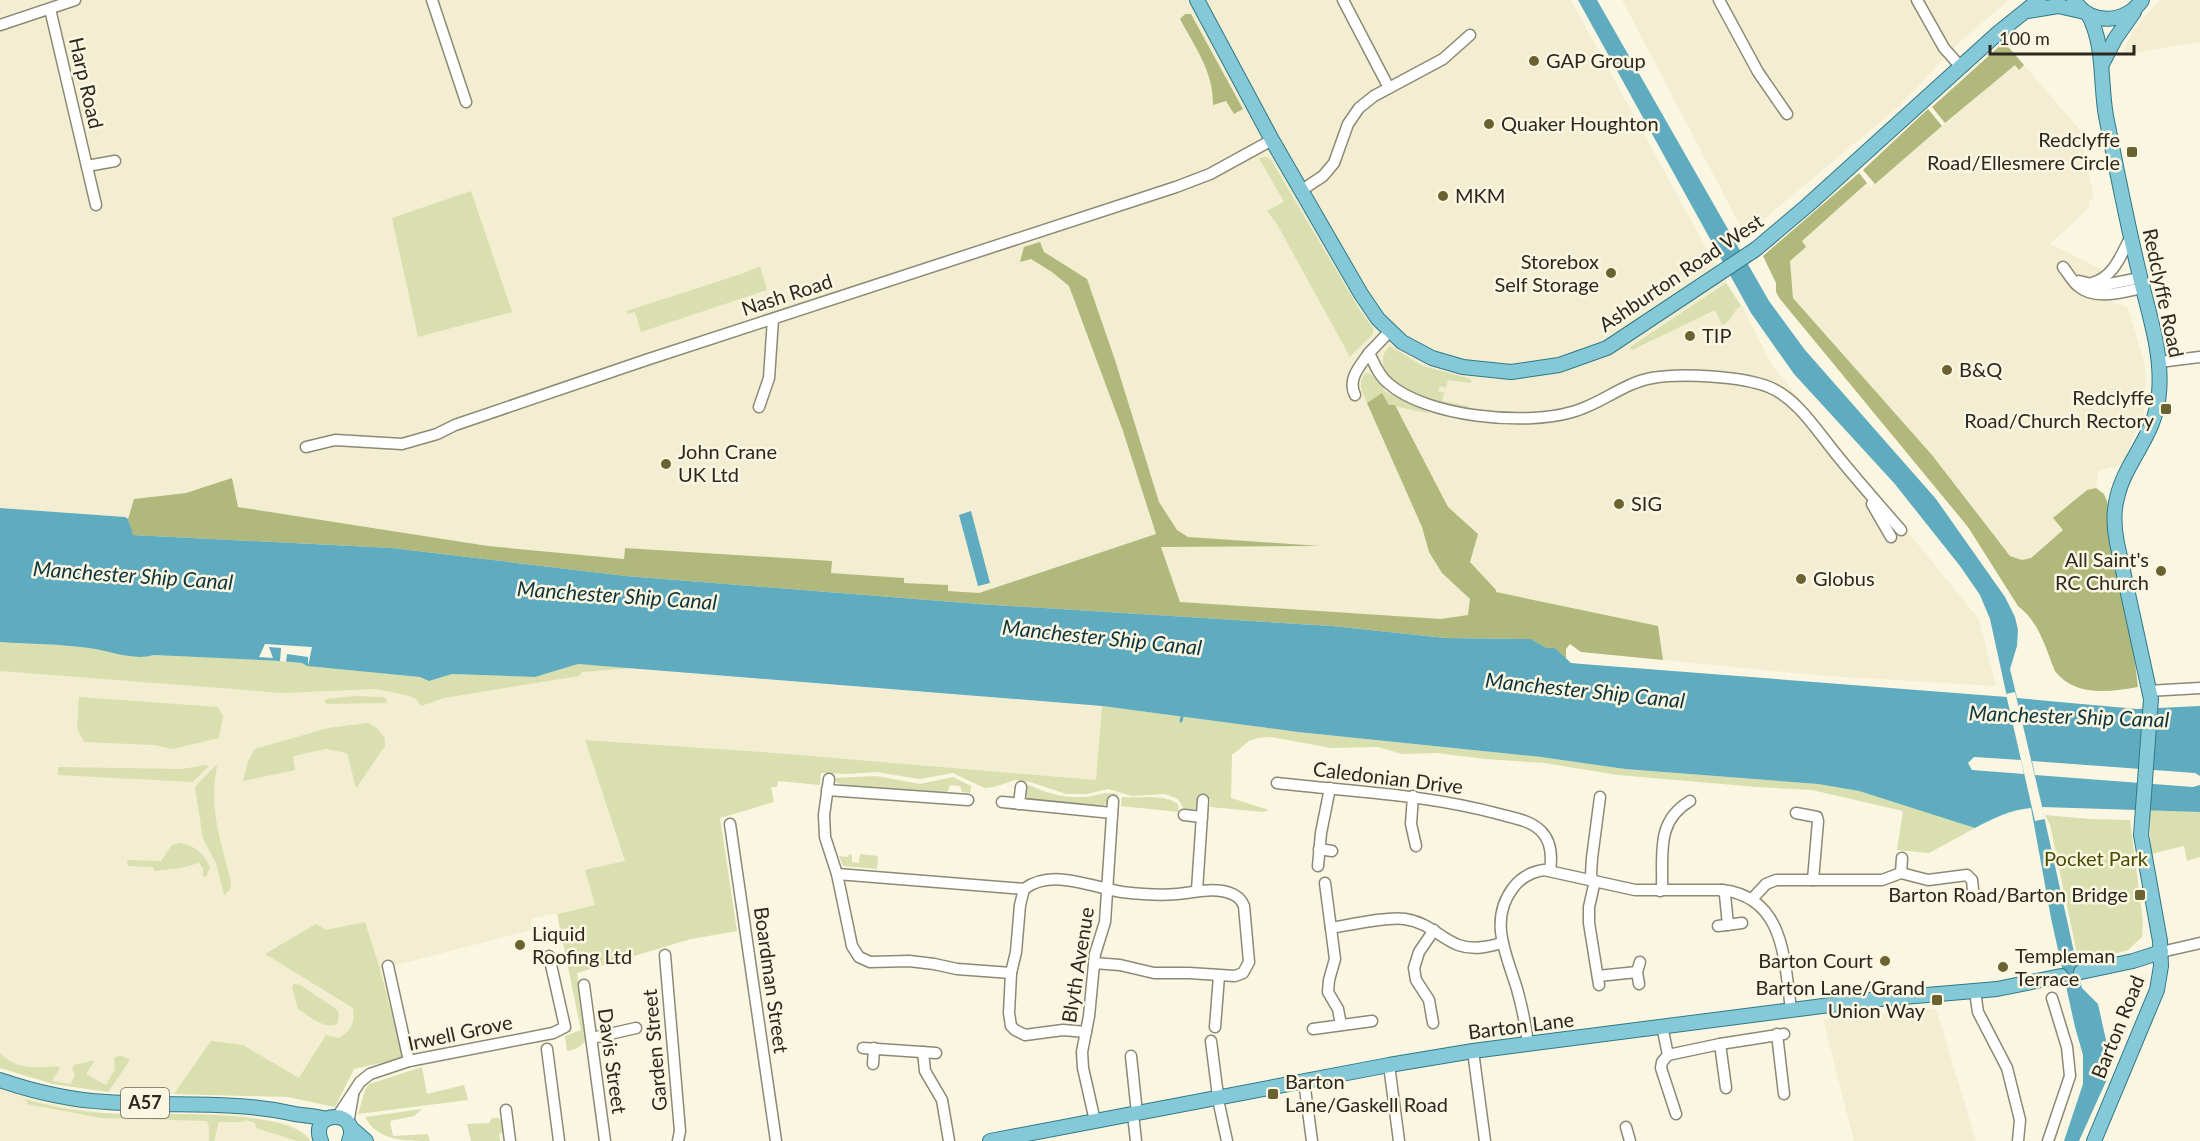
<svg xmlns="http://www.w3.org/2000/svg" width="2200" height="1141" viewBox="0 0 2200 1141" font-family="Lato,sans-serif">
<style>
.built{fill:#f3eed1}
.green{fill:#d9dfae}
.forest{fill:#b1b87b}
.water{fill:#5fabbf;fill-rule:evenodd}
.pier{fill:#faf6e1}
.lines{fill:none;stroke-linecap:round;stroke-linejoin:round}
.stream{stroke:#5fabbf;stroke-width:3}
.minor-casing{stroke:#8c8975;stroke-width:13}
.major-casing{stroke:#307986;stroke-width:16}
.minor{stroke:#fff;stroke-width:10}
.major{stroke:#85c8d7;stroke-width:14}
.poi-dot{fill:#6a6330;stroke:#faf6e1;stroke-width:2}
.labels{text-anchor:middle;stroke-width:5;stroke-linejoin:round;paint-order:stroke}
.shield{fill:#faf6e1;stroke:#68665a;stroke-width:1.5}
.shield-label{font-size:18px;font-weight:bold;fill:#2a2820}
.poi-label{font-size:20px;fill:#2a2820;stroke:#faf6e1;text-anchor:start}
.street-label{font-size:20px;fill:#2a2820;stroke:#faf6e1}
.park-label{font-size:20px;fill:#484d02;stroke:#faf6e1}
.water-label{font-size:21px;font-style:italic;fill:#0e343d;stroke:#faf6e1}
</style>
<rect width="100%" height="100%" fill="#faf6e1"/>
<!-- built -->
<g class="built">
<polygon points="0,0 1571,0 1712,259 1742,306 1771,364 1979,619 1996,686 1827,676 1663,660 1658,626 1468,616 1441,619 1180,602 1156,535 979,593 948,591 948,585 904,583 903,578 831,573 832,561 625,548 624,559 488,546 237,507 232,478 186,493 134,499 128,519 124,517 0,508"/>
<polygon points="1622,0 2009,0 1961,41 1898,107 1745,235"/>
<polygon points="2160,0 2200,0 2200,42 2121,55 2133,31"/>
<polygon points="2015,64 2019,69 2024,65 2080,130 2094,199 2089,200 2089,208 2050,244 2101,269 2111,303 2121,304 2128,308 2145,366 2146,395 2144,412 2124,461 2118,466 2098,471 2096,488 2092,488 2054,519 2064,530 2031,558 2022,560 2010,556 2004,549 1932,455 1793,298 1790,261 1805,247 1802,241 1861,189 1867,183 1871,187"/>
<polygon points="0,642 578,664 1102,706 1096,780 763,752 585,740 625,861 595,905 531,919 531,930 381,969 403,1058 354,1069 335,1107 288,1097 108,1092 53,1084 0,1068"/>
<polygon points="1936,1009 1976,1141 1854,1141 1823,1019"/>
<polygon points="0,1088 107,1114 237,1114 289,1124 313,1138 313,1141 0,1141"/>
</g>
<!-- green -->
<g class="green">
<polygon points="1266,157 1271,160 1361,312 1373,328 1373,334 1350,357 1277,224 1267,211 1284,202 1259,158"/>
<polygon points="471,191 512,312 418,337 392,218"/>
<polygon points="760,266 767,290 641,332 635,312 628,314 627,311 744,273"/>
<path d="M1726,283L1741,306C1731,312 1733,320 1722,325L1715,310L1632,350L1630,347Z"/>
<path d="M1390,346L1423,366L1471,379V383L1448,380L1446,388L1440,386L1438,391L1444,393L1442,401L1468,406V409C1457,407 1446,405 1435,402C1416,396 1364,371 1390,346Z"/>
<path d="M1366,373L1371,374L1386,392L1431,414L1389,405L1382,393L1367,403C1363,391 1356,384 1366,373Z"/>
<path d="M0,642C29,644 60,644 89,648C110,651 132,661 154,655L280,661L303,663L307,666L420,677L429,681L451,674L535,677L578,664L632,668L582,672L579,676L444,698L421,706L416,699L406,695L375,689L284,693L0,671Z"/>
<polygon points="355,696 384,697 387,700 386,703 327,704 324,702 327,699"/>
<polygon points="79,697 218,707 223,716 219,738 173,749 154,745 84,742 77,728"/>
<path d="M1102,706L1298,732L1541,757L1625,769L1818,784L1859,791L1975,828L1929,853L1897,850L1903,811L1812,790L1757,787L1618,775L1544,763L1485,759L1437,753L1402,754L1378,747L1331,748L1271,737L1258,738L1249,741L1232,755L1231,798L1269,810L1264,812L1210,807L1211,799L1198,798L1196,809H1184L1178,799L1165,794L1132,796L1108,789L1087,794H1066L1030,782L1015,780L994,787L984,788L953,773L920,779L876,772L847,774L821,773L820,785L778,781L777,787H771L774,802L720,818L737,931L691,939L577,973L588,1036C583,1046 578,1049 567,1051L565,1036L581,1030L557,914L595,905L585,870L625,861L585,740L763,752L1096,780Z"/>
<polygon points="368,723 377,728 385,738 385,746 356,788 347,753 326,749 293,756 295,770 243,781 248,761 255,749 328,728"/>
<polygon points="207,765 208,767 193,782 58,775 58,767 181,769"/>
<path d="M215,766H217C209,810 220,839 231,881L230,890L224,895L216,863L203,839L195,787Z"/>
<polygon points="876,776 920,784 953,777 971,786 970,793 962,792 960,786 950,785 948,791 944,793 845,785 837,783 834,778"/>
<path d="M1029,785C1048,794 1064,798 1085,797C1097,796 1106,791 1118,794V798H1109L1108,803L1102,806L1032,801L1028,799L1026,794L1027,786Z"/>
<path d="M1122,797C1140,799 1161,793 1178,804L1179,812L1121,806Z"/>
<polygon points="2149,810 2200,812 2200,857 2187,861 2184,846 2151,854"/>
<polygon points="2045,815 2090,819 2130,820 2143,922 2142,937 2128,950 2079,963 2050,825"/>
<path d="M180,843C196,846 203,853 210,867L206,877L203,876V868L199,863L181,868L154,871L153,867L128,866L127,860L161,861L172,845Z"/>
<polygon points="849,854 852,855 852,862 859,863 860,854 878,856 877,869 843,866 839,856 848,857"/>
<path d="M365,922L380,969L403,1058L354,1069L335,1107L288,1097L174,1094L211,1041L243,1045L299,1078L326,1035L339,1038C352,1030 355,1022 353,1008L265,954L316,924L326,930Z"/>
<path d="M294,984L300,985L336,1009L339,1014L337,1024C325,1030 309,1016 298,1009L292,987Z"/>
<path d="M0,1053C16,1070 36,1068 57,1066L60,1068L52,1081L71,1084L75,1075L72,1068L74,1065L95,1060L86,1074L106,1085L115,1069L114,1058L120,1055L130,1060L108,1092L53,1084L0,1068Z"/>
<polygon points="422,1067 427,1094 464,1085 468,1100 358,1114 365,1090 369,1084"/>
<path d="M17,1097C44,1105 73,1111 102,1113C141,1116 291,1106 310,1141H297L256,1128L255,1123L246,1120L241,1122H219L214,1141H209V1128L207,1121L101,1118L27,1104V1101Z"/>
<path d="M422,1109L414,1116L390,1121L393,1136L428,1134L430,1141C405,1141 378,1141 365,1117Z"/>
<polygon points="492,1118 498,1118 502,1121 504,1131 499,1134 500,1141 471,1141 467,1124 489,1123"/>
</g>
<!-- forest -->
<g class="forest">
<path d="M1185,14H1191L1243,109L1234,114L1226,101L1213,105C1214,73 1195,47 1180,19Z"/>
<polygon points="2004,42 2024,65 2019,70 2015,65 1945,123 1932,107"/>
<polygon points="1928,109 1942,126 1875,184 1863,170"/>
<path d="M1859,173L1867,183L1802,241L1806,247L1790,261L1793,298L1932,455L2010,556L2022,560L2031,558L2063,530L2053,518L2087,490L2096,488L2104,494L2107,501L2112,539L2132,639L2138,687C2109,692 2075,697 2055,671C2045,647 2040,623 2018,606L1968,527L1780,299L1776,292V283L1763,256Z"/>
<polygon points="1040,242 1044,252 1087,279 1115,360 1159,502 1177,530 1188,537 1320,546 1161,547 1180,602 1441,619 1468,615 1470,599 1442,573 1429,552 1422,527 1367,403 1382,393 1389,405 1395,405 1448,507 1478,534 1470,562 1496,590 1496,592 1658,626 1663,660 1581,652 1570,644 1566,649 1566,659 1555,648 1547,648 1529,639 1446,638 1332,626 979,604 626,576 392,548 132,535 128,519 134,499 186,493 232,478 238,507 488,546 624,559 625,548 832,561 831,573 904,578 904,583 948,585 948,591 979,593 1156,534 1123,431 1069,286 1052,272 1031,259 1020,262 1024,247"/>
</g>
<!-- water -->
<g class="water">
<path d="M1578,0H1597L1769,301L1805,350L1936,499L2005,597L2015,617L2018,630L2017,646L2010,669L2017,698L2137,709L2200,706V776L2195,773L2032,761L2035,775L2193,787L2200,785V812L2042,807L2082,988L2098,1004L2110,1058L2108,1077L2079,1141H2064L2083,1084V1055L2075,1027L2051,918L2031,808C2010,810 1994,818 1975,828L1859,791L1818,784L1625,769L1541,757L1298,732L1102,706L578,664L535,677L452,674L429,681L420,677L307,666L302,663L280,661L154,655C133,661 110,651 89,648C60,644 29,644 0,642V508L125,517L128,519L133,535L392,548L626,576L979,604L1332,626L1446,638L1530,639L1547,648H1555L1571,663L1582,664L2007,697L1990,619L1980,595L1960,566L1894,483L1794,374L1751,313ZM1974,757L2021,760L2024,774L1972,770L1968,763Z"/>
<polygon points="971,511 990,583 978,586 959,515"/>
</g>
<!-- pier -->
<g class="pier">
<polygon points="265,644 312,647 308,666 308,657 287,654 286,662 280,661 281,648 269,647 273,658 259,657"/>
<polygon points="2015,692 2045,819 2035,821 2006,694"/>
</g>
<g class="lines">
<!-- stream -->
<polyline class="stream" points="1181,721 1182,717"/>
<defs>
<g id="minor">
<polyline points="432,0 466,102"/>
<polyline points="1343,0 1389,88"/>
<polyline points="1719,0 1758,72 1787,114"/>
<polyline points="1917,0 1944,48 1960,66"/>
<polyline points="50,9 96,205"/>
<polyline points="0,25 75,0"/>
<polyline points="87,166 115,161"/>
<polyline points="1302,190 1323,176 1334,163 1348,124 1359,108 1374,96 1443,59 1470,35"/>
<path d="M2063,267C2068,273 2072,281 2078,286C2095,301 2122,292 2142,288"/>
<polyline points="2079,281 2099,286 2140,278"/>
<path d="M2092,283C2114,277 2121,255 2131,236"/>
<path d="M1390,331L1369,353C1374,363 1379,376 1388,383C1426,417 1525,426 1572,412C1600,405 1623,383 1652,378C1682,373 1741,376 1769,387C1798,399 1817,431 1836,454C1857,480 1879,505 1901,530"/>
<polyline points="2159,362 2200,357"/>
<path d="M1355,395C1347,379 1360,366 1369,353"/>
<polyline points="759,407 769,378 773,319"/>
<polyline points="306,447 335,440 402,444 437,434 455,425 646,360 1176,187 1210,174 1272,140"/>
<polyline points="1872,504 1891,537"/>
<polyline points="2148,691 2200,688"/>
<polyline points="829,779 824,815 825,837 837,874 852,946 859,957 870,962 909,961 934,964 957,969 1011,973"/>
<path d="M1277,783C1353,792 1425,794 1499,814C1513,818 1530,820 1541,831C1551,841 1552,857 1550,870"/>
<polyline points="827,790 968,800"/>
<polyline points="1413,796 1411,824 1416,846"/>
<polyline points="1002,802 1112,813"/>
<polyline points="1019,804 1021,787"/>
<polyline points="1796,813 1817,817 1818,821 1813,880"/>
<polyline points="1184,815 1202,817"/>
<polyline points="730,824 776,1141"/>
<polyline points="1319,849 1332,851"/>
<polyline points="1318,866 1321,833 1330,788"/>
<polyline points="1901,873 1902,858"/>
<path d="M837,874L1024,889C1052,868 1091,887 1122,892C1139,894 1159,896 1177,894C1193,893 1206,888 1222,891C1232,893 1240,896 1244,906L1249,962L1243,973L1235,976L1189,973H1154L1120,965L1094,963"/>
<polyline points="1325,883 1335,959 1329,980 1328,992 1338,1009 1341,1025"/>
<polyline points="1024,889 1020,905 1016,952 1011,973 1009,1013 1011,1026 1015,1030 1025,1035 1063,1030 1086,1032"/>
<polyline points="1197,890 1203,800"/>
<polyline points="1722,890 1725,895 1728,925"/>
<path d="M1660,891L1662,887C1663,853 1656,821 1690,801"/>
<polyline points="1752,899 1766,884 1776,880 1882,880 1901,873 1928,880 1967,875 1972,880 1973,890"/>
<polyline points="1718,926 1742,923"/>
<path d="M1331,928C1349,925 1389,916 1405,919C1439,924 1447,953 1484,947C1491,946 1497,945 1502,942"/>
<polyline points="2161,952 2200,943"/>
<polyline points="665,955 680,1131 678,1141"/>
<polyline points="388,966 409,1061"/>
<polyline points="1598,976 1637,972"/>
<polyline points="1639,984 1637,972 1640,962"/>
<polyline points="584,985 605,1141"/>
<polyline points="1599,985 1589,923 1589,907 1594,885 1591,875 1592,858 1600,797"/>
<polyline points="1975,992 1978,1012 2007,1068 2020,1120 2018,1141"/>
<polyline points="1433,1023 1429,1000 1416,980 1414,968 1419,952 1434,930"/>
<polyline points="1662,1026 1668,1055"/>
<polyline points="1215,1027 1219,976"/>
<polyline points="1313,1029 1372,1021"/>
<polyline points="1777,1034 1784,1094"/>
<polyline points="592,1038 636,1028"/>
<polyline points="1211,1041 1219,1104 1227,1141"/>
<path d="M1528,1044C1526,1026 1522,1007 1517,989C1507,955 1488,921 1513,888C1521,877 1531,872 1544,870L1635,890H1722C1785,897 1784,960 1791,1009"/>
<polyline points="1720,1044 1726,1088"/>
<polyline points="863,1048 936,1053"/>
<polyline points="547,1049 559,1141"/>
<polyline points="1473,1051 1485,1141"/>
<polyline points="923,1052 925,1071 942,1100 949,1141"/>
<polyline points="1131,1056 1137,1113"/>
<polyline points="873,1064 874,1048"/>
<polyline points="1389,1065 1399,1141"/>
<polyline points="1304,1081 1312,1141"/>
<polyline points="506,1110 510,1141"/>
<polyline points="1133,1114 1136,1141"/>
<polyline points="1676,1114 1661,1068 1662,1062 1668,1055 1720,1044 1784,1034"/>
<polyline points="337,1117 360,1082 370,1074 409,1061 553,1033 565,1027 549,956"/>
<polyline points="1095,1121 1083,1068 1082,1052 1089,1016 1095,954 1105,922 1113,801"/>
<polyline points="348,1124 353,1095"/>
<polyline points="1626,1127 1630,1141"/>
<polyline points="2048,1141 2070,1076 2067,1047 2052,998"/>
</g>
<g id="major">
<polyline points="1197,0 1272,140 1361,294 1378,319 1402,342 1432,358 1463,367 1511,372 1559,365 1607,348 1756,249 1808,205 1998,33 2039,0"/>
<path d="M2074,0C2090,26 2126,24 2142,0"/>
<polyline points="2028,11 2058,6 2085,12"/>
<path d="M2088,14C2105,44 2100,83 2106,116C2116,167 2126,218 2138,268C2147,309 2163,351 2159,393C2156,436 2125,461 2117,498C2113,513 2114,528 2117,543L2151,699L2141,835L2160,941L2161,966L2157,990L2094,1141"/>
<polyline points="2102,64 2115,39 2134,12"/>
<polyline points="2081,972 2133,961 2161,952"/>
<path d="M0,1080C35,1092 71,1100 107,1102C169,1107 229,1100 290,1113C302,1116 314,1115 326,1119"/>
<polyline points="350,1127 366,1141"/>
<path d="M321,1141C308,1109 362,1109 349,1141"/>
<polyline points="990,1141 1389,1065 1473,1051 1869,1000 1997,989 2061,976"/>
</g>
</defs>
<!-- minor casing -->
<use href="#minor" class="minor-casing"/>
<!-- major casing -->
<use href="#major" class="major-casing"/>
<!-- minor -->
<use href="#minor" class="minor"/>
<!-- major -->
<use href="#major" class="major"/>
</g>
<!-- markers -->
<g class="poi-dot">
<circle cx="1534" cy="61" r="6"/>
<circle cx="1489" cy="124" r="6"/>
<rect x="2126" y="146" width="12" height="12" rx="3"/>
<circle cx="1443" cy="196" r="6"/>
<circle cx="1611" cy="273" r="6"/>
<circle cx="1690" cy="336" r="6"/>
<circle cx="1947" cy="370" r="6"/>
<rect x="2160" y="403" width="12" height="12" rx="3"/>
<circle cx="666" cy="464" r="6"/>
<circle cx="1619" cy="504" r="6"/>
<circle cx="2161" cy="571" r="6"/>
<circle cx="1801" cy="579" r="6"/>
<rect x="2134" y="889" width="12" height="12" rx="3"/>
<circle cx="520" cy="945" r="6"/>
<circle cx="1885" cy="961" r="6"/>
<circle cx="2003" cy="967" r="6"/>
<rect x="1931" y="994" width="12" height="12" rx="3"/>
<rect x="1267" y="1088" width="12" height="12" rx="3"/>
</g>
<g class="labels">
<!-- shield labels -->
<rect class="shield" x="121" y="1088" width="48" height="30" rx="4.5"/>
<g class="shield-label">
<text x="145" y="1109">A57</text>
</g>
<!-- poi labels -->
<g class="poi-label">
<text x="1546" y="68">GAP Group</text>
<text x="1501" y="131">Quaker Houghton</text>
<text x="2120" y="147" text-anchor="end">Redclyffe<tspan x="2120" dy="23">Road/Ellesmere Circle</tspan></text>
<text x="1455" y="203">MKM</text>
<text x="1599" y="269" text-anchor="end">Storebox<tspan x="1599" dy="23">Self Storage</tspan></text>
<text x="1702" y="343">TIP</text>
<text x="1959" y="377">B&amp;Q</text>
<text x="2154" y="405" text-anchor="end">Redclyffe<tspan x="2154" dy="23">Road/Church Rectory</tspan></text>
<text x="678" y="459">John Crane<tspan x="678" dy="23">UK Ltd</tspan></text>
<text x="1631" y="511">SIG</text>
<text x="2149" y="567" text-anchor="end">All Saint's<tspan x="2149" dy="23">RC Church</tspan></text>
<text x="1813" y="586">Globus</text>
<text x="2128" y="902" text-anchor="end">Barton Road/Barton Bridge</text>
<text x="532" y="941">Liquid<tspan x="532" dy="23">Roofing Ltd</tspan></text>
<text x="2015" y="963">Templeman<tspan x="2015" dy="23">Terrace</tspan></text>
<text x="1873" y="968" text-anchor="end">Barton Court</text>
<text x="1925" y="995" text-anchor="end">Barton Lane/Grand<tspan x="1925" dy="23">Union Way</tspan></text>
<text x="1285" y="1089">Barton<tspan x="1285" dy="23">Lane/Gaskell Road</tspan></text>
</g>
<!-- street labels -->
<g class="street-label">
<text transform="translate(86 83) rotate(77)" y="7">Harp Road</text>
<text transform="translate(1681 273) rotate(-34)" y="7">Ashburton Road West</text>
<text transform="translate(2163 293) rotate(78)" y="7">Redclyffe Road</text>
<text transform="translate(787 295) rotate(-18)" y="7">Nash Road</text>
<text transform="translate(1388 778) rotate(7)" y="7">Caledonian Drive</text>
<text transform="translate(1078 965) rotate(-81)" y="7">Blyth Avenue</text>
<text transform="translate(771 980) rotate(82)" y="7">Boardman Street</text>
<text transform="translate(1521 1026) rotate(-7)" y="7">Barton Lane</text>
<text transform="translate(2118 1027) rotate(-68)" y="7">Barton Road</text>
<text transform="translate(460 1033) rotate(-12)" y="7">Irwell Grove</text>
<text transform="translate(655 1050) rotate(-95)" y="7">Garden Street</text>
<text transform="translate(612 1061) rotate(82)" y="7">Davis Street</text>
</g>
<!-- park labels -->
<g class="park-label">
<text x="2096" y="866">Pocket Park</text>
</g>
<!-- water labels -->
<g class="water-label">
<text transform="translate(133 576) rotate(4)" y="7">Manchester Ship Canal</text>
<text transform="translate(617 596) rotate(4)" y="7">Manchester Ship Canal</text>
<text transform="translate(1102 638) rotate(6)" y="7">Manchester Ship Canal</text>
<text transform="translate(1585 691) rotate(6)" y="7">Manchester Ship Canal</text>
<text transform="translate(2069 717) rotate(2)" y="7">Manchester Ship Canal</text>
</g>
</g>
<!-- scale -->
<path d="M1990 45v9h144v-9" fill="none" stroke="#2a2820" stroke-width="3"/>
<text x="1999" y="45" font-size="18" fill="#2a2820" stroke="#faf6e1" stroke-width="4.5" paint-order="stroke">100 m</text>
</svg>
